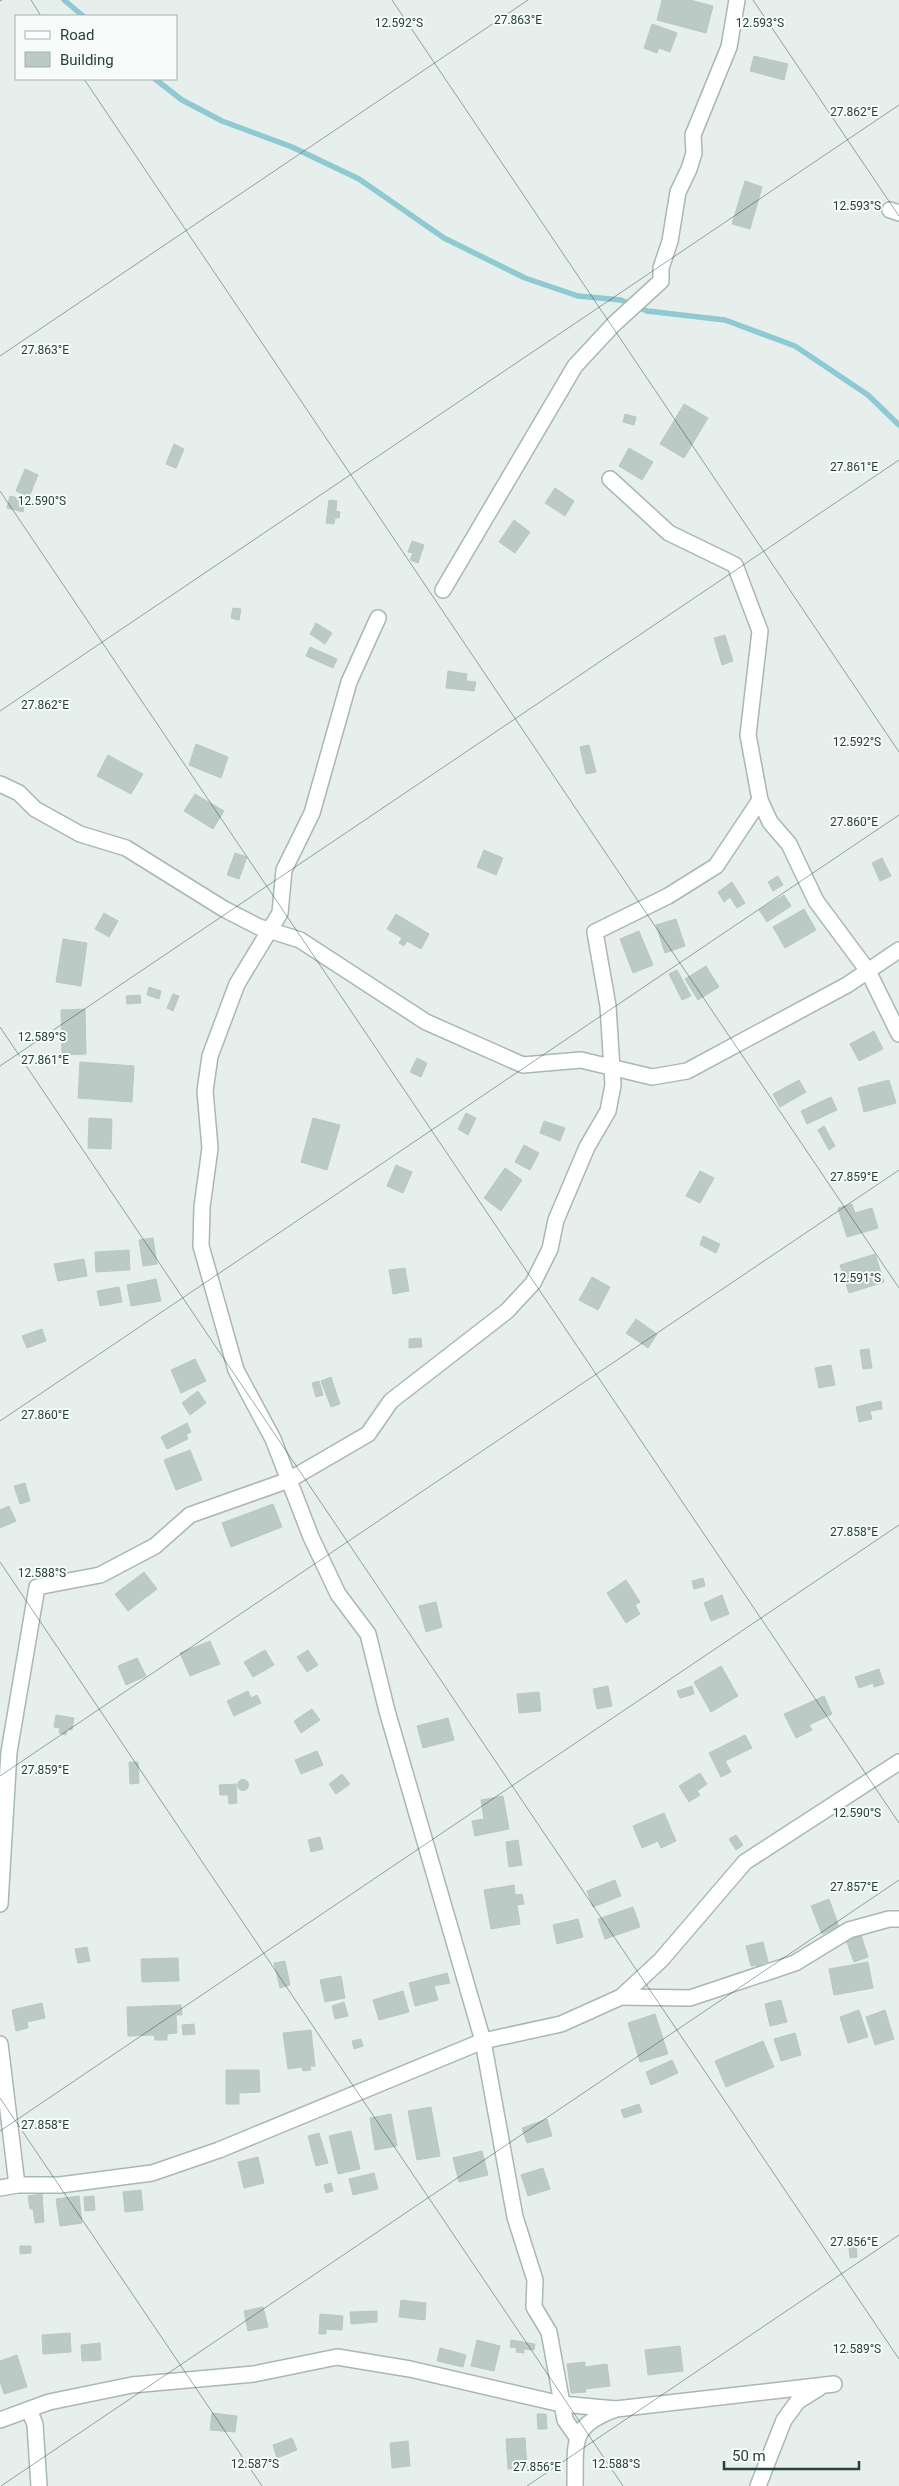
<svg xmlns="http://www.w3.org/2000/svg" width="899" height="2486" viewBox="0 0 899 2486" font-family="Roboto,sans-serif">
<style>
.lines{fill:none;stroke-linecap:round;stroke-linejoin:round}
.stream{stroke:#8ec9d4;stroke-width:5.5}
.building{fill:#bbcac4;stroke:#b8c9c2}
.street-casing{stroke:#a8b8b2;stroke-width:18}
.street{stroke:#fff;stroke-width:15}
.ticks{fill:none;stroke:#24423a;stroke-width:1;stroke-opacity:0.45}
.ticks-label{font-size:12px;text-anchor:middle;fill:#24423a;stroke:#f7fbf9;stroke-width:4;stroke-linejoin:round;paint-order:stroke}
</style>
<rect width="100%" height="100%" fill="#e6efeb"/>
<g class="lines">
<!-- stream -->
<g class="stream">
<polyline points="64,0 83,16"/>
<polyline points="155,79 182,100 222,121 292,147 359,179 444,238 525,278 578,296 621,300 647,311 725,320 795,346 868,395 899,425"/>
</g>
</g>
<!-- building -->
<g class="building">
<polygon points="662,0 690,0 713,6 706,33 657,20"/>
<polygon points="652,24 677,33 670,52 659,48 657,53 644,48"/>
<polygon points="754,56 788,64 784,80 750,71"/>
<polygon points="745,181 762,187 750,229 732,224"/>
<polygon points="684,404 708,418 684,458 660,444"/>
<polygon points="625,414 636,417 634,425 623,422"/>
<polygon points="174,444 184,449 176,468 166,464"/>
<polygon points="629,448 653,462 642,480 619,466"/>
<polygon points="25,469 38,475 29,497 16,491"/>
<polygon points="555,488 574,501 565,516 545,503"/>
<polygon points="10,496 25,500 23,512 7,508"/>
<polygon points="329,500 337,501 336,511 340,512 339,518 335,518 334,524 326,523"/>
<polygon points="514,520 530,532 515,553 499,542"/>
<polygon points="412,541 424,545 418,563 410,560 413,553 408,552"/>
<polygon points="233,608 241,609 239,620 231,618"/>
<polygon points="316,623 332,633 325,644 310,634"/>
<polygon points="725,635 733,661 722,665 714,638"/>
<polygon points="310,647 337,659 333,668 306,656"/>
<polygon points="448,671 467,674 466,681 476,682 474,691 446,688"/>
<polygon points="196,744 228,757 221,778 189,765"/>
<polygon points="589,745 596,772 586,774 580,747"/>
<polygon points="108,755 143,774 131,794 97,776"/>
<polygon points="195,794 224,811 213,829 184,811"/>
<polygon points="484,850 503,858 496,875 477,867"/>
<polygon points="235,853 247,857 239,879 227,875"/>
<polygon points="882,858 891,876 880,881 872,863"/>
<polygon points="778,876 783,885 773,891 768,882"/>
<polygon points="732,882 745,903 737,908 730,897 724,902 718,892"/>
<polygon points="784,895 791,906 767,922 759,910"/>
<polygon points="804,909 816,930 785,948 773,927"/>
<polygon points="104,913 118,921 109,937 95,929"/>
<polygon points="396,914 429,934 421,949 407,941 404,946 399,943 402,938 387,929"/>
<polygon points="676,919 685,946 665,953 656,925"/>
<polygon points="639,931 653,965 633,973 620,939"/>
<polygon points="63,939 87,943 81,986 56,982"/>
<polygon points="706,966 719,987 698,1000 685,979"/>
<polygon points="677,970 691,996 682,1000 669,974"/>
<polygon points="149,987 161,991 159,999 147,995"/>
<polygon points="173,994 179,996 173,1011 167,1008"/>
<polygon points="140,995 141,1003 127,1004 126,996"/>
<polygon points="85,1009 86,1054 62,1055 61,1010"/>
<polygon points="874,1031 883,1049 859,1061 850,1044"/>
<polygon points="417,1058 427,1063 421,1077 410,1072"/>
<polygon points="80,1062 134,1066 132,1102 78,1098"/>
<polygon points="799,1080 806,1092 780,1107 773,1094"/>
<polygon points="889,1080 896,1103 864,1112 858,1088"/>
<polygon points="831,1097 837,1110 807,1124 801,1111"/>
<polygon points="466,1113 476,1118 468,1135 458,1129"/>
<polygon points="89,1118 112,1119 111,1149 88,1148"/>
<polygon points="313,1118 340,1125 327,1170 301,1162"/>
<polygon points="544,1121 565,1128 560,1141 540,1133"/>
<polygon points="824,1126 835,1146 829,1150 818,1130"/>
<polygon points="524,1145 539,1153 530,1170 515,1162"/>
<polygon points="396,1165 412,1172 403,1193 387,1186"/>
<polygon points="505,1168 522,1180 501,1211 484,1198"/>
<polygon points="700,1171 714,1178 700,1203 686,1196"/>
<polygon points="852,1204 855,1213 872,1208 878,1228 847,1237 838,1208"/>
<polygon points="703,1236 720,1244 716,1253 700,1245"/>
<polygon points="153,1238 157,1264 143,1266 139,1240"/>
<polygon points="129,1250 130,1270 96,1272 95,1252"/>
<polygon points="875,1254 884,1282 849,1293 840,1265"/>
<polygon points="84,1259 87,1276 58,1281 54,1264"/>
<polygon points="405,1268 409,1291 393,1294 389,1270"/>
<polygon points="592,1277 610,1287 598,1310 579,1300"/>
<polygon points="156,1279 161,1301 131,1306 127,1285"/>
<polygon points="119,1287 122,1302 100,1306 97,1291"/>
<polygon points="636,1319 657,1334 648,1348 626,1333"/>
<polygon points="42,1329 46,1341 27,1348 22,1336"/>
<polygon points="421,1338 422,1347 409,1348 409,1339"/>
<polygon points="869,1349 872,1368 863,1369 860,1350"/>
<polygon points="195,1359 206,1381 181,1393 171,1370"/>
<polygon points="831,1365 835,1385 819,1388 815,1368"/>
<polygon points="331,1377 340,1404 331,1407 321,1381"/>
<polygon points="319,1381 323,1395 316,1397 312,1383"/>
<polygon points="198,1391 206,1403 190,1415 182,1403"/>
<polygon points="881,1401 882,1409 870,1411 872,1419 859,1422 856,1407"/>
<polygon points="187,1423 191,1432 186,1435 188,1439 167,1449 161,1437"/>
<polygon points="190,1450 202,1480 176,1490 164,1460"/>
<polygon points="25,1483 30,1501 20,1504 14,1486"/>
<polygon points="273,1504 282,1527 231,1547 222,1523"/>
<polygon points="9,1506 16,1521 0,1528 0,1510"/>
<polygon points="144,1572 157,1589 128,1611 115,1594"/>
<polygon points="703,1578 705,1586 694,1589 692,1581"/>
<polygon points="626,1580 640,1602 635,1605 640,1614 626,1623 607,1593"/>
<polygon points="722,1595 729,1614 711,1621 704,1603"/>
<polygon points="436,1602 442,1627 426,1632 419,1606"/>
<polygon points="210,1641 220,1664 190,1676 180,1653"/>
<polygon points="265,1650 274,1665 253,1677 244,1662"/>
<polygon points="308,1650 318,1665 307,1672 297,1657"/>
<polygon points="137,1658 146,1676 126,1685 118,1666"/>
<polygon points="721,1666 738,1696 711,1712 694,1682"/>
<polygon points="879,1669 884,1684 874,1687 873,1683 859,1688 855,1677"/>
<polygon points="608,1686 612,1706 597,1709 593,1689"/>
<polygon points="692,1686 694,1694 680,1698 677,1691"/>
<polygon points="248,1691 251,1698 257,1695 261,1703 234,1716 227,1701"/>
<polygon points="539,1692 541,1711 519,1713 517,1694"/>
<polygon points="824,1696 832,1714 809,1725 812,1730 796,1738 784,1714"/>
<polygon points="312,1709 320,1720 301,1733 294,1721"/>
<polygon points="56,1715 74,1718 72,1730 67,1729 66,1735 59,1733 60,1728 54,1727"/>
<polygon points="448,1718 454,1740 423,1748 417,1726"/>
<polygon points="745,1735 752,1748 725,1761 731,1772 721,1777 709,1753"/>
<polygon points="317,1751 323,1765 301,1774 295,1760"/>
<polygon points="129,1762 138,1762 139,1783 130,1784"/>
<polygon points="700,1773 707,1784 697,1791 700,1795 689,1802 679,1786"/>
<polygon points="342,1774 350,1784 336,1794 329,1784"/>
<circle cx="243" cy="1785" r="5.5"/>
<polygon points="236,1784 237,1803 229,1804 228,1795 220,1795 219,1785"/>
<polygon points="503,1796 509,1829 475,1836 472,1821 484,1819 481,1800"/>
<polygon points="664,1813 676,1841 661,1848 658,1841 642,1848 633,1826"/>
<polygon points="736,1835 743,1845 736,1850 729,1839"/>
<polygon points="320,1837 323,1849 311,1852 308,1840"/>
<polygon points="518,1840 522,1865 509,1867 506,1842"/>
<polygon points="615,1880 621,1896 593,1907 587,1891"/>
<polygon points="514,1885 515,1895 522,1894 524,1904 517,1905 520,1924 491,1929 484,1890"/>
<polygon points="829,1899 839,1927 822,1934 811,1906"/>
<polygon points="633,1907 640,1927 605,1939 598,1919"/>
<polygon points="578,1919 583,1937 557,1944 553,1925"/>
<polygon points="860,1932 868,1957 854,1962 845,1937"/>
<polygon points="763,1942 768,1962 762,1963 764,1971 758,1972 756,1965 751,1966 746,1946"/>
<polygon points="87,1947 90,1961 78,1963 75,1949"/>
<polygon points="178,1958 179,1981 142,1982 141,1959"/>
<polygon points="285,1961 290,1985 280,1988 274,1963"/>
<polygon points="868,1962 873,1988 834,1995 829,1969"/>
<polygon points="447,1973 450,1983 434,1986 438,2000 415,2006 409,1983"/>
<polygon points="341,1976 345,1998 325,2002 320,1980"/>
<polygon points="403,1991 409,2012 379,2020 373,2000"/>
<polygon points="781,2000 787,2022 770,2026 765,2004"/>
<polygon points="344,2002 348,2016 335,2019 332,2006"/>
<polygon points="42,2003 45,2018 27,2022 28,2028 16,2031 12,2010"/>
<polygon points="181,2005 182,2015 176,2015 177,2033 167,2034 167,2040 155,2040 154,2035 128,2036 127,2007"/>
<polygon points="859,2010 868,2037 848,2043 840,2017"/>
<polygon points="885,2010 894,2039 875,2045 866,2017"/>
<polygon points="655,2014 668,2054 640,2062 628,2023"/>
<polygon points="194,2024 195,2034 183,2035 182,2025"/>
<polygon points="311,2030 315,2066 310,2066 311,2070 303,2071 302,2067 288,2069 283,2033"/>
<polygon points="795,2033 801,2055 781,2061 774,2039"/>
<polygon points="361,2039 363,2046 354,2049 352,2041"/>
<polygon points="763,2041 774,2067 726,2087 715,2061"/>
<polygon points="672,2060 678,2073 651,2085 646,2072"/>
<polygon points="226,2070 259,2070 260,2092 239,2093 239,2104 226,2104"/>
<polygon points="639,2104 642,2112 624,2118 621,2110"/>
<polygon points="431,2107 440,2156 417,2160 408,2111"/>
<polygon points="391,2114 397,2146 375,2150 370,2118"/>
<polygon points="547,2119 552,2136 527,2143 522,2128"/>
<polygon points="351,2131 360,2169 338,2174 329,2136"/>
<polygon points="319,2133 328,2163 316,2166 308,2136"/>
<polygon points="482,2151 488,2175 459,2182 453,2158"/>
<polygon points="258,2157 264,2183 244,2188 238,2162"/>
<polygon points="543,2168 550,2189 528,2196 521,2175"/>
<polygon points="374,2173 378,2189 353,2195 349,2179"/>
<polygon points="331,2183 333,2191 326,2193 324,2185"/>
<polygon points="141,2190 143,2210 125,2212 123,2192"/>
<polygon points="42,2194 44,2222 35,2223 33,2209 30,2209 28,2196"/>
<polygon points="79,2196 82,2223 60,2226 56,2199"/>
<polygon points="94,2196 95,2210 85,2211 84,2197"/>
<polygon points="848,2239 856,2239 857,2257 850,2258"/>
<polygon points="20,2246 31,2246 31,2253 20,2254"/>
<polygon points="401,2300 426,2303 425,2320 399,2317"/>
<polygon points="263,2307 268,2327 248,2331 244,2311"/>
<polygon points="377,2311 377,2322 351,2324 350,2312"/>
<polygon points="320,2314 343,2316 342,2330 326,2329 326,2334 319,2334"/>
<polygon points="70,2333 71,2352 43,2354 42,2335"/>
<polygon points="477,2340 500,2346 494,2371 471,2366"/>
<polygon points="511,2340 535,2344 534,2350 524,2349 524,2353 516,2352 517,2348 510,2347"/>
<polygon points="100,2343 101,2360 82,2361 81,2345"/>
<polygon points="680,2346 683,2371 648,2375 645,2350"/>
<polygon points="440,2348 466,2355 463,2367 437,2361"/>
<polygon points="17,2355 27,2387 4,2394 0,2381 0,2361"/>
<polygon points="585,2362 585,2367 607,2364 610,2386 585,2389 586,2392 571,2393 567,2364"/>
<polygon points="212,2413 237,2416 235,2432 210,2430"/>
<polygon points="537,2414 546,2414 547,2429 538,2429"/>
<polygon points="292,2438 297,2450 277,2458 273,2445"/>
<polygon points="525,2438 527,2468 508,2469 506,2439"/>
<polygon points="408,2441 410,2466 392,2468 390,2443"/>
</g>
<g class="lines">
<defs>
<g id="street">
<polyline points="890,210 899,213"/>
<polyline points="443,590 575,366 614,324 661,281 661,268 670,241 678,192 689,169 694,153 693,135 729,47 737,0"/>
<polyline points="378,618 349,682 312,813 284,870 280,913 237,984 210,1056 205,1091 210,1148 202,1207 201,1246 236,1370 273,1439 311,1537 338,1594 368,1634 387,1711 483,2041 515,2217 535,2280 534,2307 549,2332 565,2420 577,2437"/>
<polyline points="0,784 19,793 35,809 80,834 126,848 224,909 259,927 300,940 426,1022 523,1065 581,1060 652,1077 687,1071 847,985 899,950"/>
<polyline points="760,800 770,822 789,844 816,901 868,971 899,1034"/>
<polyline points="0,1904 9,1752 37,1587 100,1575 155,1546 190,1515 289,1480 368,1434 391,1401 507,1311 533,1283 550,1249 556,1220 587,1147 608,1111 613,1085 608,1006 595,932 668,896 716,866 760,800 748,735 760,631 735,565 669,533 610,479"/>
<polyline points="621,1997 690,1998 795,1963 849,1930 889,1919 899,1919"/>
<polyline points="0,2044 17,2185"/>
<polyline points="0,2188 17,2185 60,2185 152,2173 219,2150 483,2041 561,2024 621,1997 661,1960 745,1862 899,1762"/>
<polyline points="29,2410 35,2424 39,2486"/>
<polyline points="0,2420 49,2402 132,2385 254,2374 337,2357 410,2369 561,2404 616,2409"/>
<path d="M575,2486C576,2442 569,2426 616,2409L834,2384"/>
<polyline points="758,2486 784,2420 798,2401 819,2388"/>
</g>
</defs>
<!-- street casing -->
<use href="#street" class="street-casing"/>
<!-- street -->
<use href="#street" class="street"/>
</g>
<!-- ticks -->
<path class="ticks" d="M31,0L41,16M392,0L899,752M753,0L899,216M0,1L2,0M84,79L899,1288M0,356L528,0M0,491L899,1823M0,711L899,105M0,1027L899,2359M0,1066L899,460M0,1421L899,815M0,1562L623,2486M0,1776L899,1170M0,2098L262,2486M0,2131L899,1525M1,2486L899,1880M527,2486L899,2235"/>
<g class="ticks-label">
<text x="518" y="24">27.863°E</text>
<text x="399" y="27">12.592°S</text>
<text x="760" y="27">12.593°S</text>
<text x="854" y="116">27.862°E</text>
<text x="857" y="210">12.593°S</text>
<text x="45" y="354">27.863°E</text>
<text x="854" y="471">27.861°E</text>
<text x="42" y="505">12.590°S</text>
<text x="45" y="709">27.862°E</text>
<text x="857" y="746">12.592°S</text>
<text x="854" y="826">27.860°E</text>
<text x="42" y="1041">12.589°S</text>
<text x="45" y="1064">27.861°E</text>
<text x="854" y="1181">27.859°E</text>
<text x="857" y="1282">12.591°S</text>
<text x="45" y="1419">27.860°E</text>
<text x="854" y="1536">27.858°E</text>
<text x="42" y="1577">12.588°S</text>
<text x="45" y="1774">27.859°E</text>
<text x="857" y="1817">12.590°S</text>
<text x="854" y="1891">27.857°E</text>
<text x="45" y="2129">27.858°E</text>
<text x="854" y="2246">27.856°E</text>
<text x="857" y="2353">12.589°S</text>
<text x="255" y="2468">12.587°S</text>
<text x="616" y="2468">12.588°S</text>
<text x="537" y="2471">27.856°E</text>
</g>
<!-- legend -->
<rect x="15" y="15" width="162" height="65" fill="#f7fbf9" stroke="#a3b1ad"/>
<rect x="25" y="31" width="25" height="8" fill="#ffffff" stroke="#a3b1ad"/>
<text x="60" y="40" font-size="15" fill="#24423a">Road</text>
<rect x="25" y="52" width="25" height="15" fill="#bbcac4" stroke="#a3b1ad"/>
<text x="60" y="65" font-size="15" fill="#24423a">Building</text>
<!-- scale -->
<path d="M724 2461v8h135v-8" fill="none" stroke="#24423a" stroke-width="2.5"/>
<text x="732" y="2461" font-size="15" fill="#24423a" stroke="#f7fbf9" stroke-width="4" paint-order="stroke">50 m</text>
</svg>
